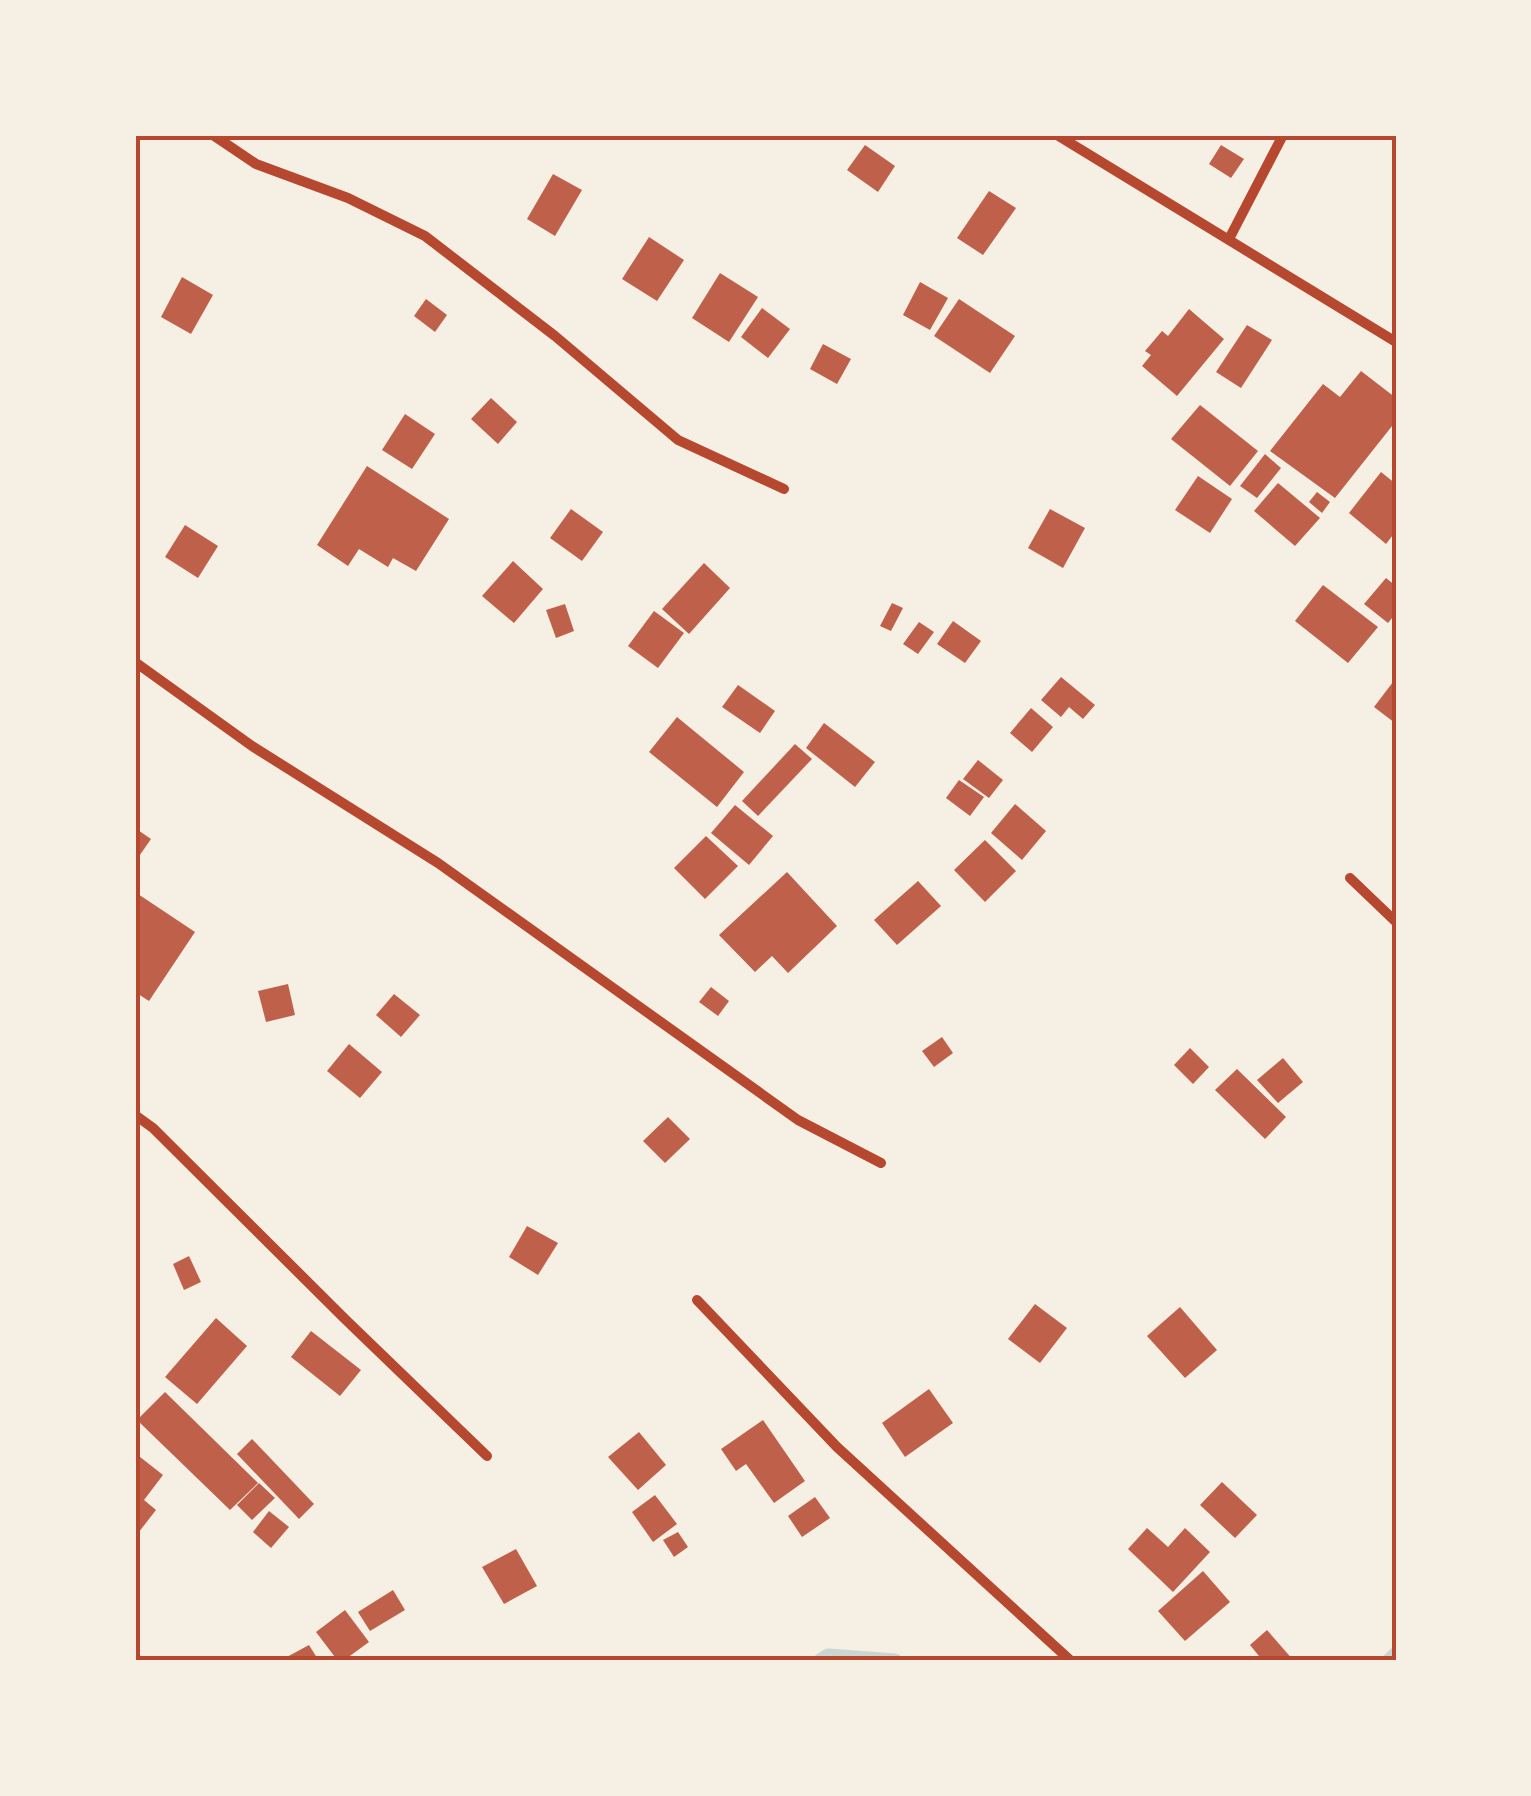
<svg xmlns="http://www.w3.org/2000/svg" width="1531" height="1796" viewBox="0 0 1531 1796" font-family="'Fira Sans Condensed',sans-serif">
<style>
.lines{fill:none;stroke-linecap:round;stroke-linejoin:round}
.stream{stroke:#c9d6d2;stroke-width:15}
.building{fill:#bf614a}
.minor{stroke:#b5482f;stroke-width:10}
.neatline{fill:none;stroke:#b5482f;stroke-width:4}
</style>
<rect width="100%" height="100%" fill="#f6efe4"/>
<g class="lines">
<!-- stream -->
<g class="stream">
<polyline points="820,1661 828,1656 895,1661"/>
<polyline points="1389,1661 1396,1654"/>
</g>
</g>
<!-- building -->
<g class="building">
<polygon points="865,145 895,166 878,192 847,170"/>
<polygon points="1221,145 1244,159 1231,178 1209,164"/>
<polygon points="553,174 582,190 555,236 527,219"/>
<polygon points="989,191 1016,208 983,255 957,238"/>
<polygon points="649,237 684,260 657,301 622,279"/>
<polygon points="720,273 758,297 729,342 692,318"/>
<polygon points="182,277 213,295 191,334 161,317"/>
<polygon points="920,282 948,298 930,330 903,315"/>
<polygon points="426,299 447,315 435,332 414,316"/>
<polygon points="959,299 1015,336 990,373 934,336"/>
<polygon points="762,308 790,329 768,358 741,337"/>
<polygon points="1189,309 1224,339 1177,396 1142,366 1151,355 1145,351 1162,331 1168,336"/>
<polygon points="1247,325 1272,340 1241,388 1216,372"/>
<polygon points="823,344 851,359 837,384 810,369"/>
<polygon points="1361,371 1396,398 1396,421 1335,498 1270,451 1323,384 1340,397"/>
<polygon points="491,398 517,422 498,444 471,419"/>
<polygon points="1200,405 1258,451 1230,486 1171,439"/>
<polygon points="405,414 435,434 412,469 382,450"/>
<polygon points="1265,454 1281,468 1257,498 1240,486"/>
<polygon points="367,466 449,519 416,571 393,558 388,567 359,549 348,566 317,545"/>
<polygon points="1381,472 1396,484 1396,531 1386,544 1349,513"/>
<polygon points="1198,476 1232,499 1210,533 1175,510"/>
<polygon points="1278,483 1320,518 1295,546 1254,511"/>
<polygon points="1317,492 1330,502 1322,513 1309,502"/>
<polygon points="571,509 603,532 582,561 550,538"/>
<polygon points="1050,509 1085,528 1063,568 1028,548"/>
<polygon points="185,525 218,546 198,578 165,557"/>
<polygon points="513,561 543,589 514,623 482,596"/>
<polygon points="704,563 730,588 689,634 662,609"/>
<polygon points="1386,578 1396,586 1396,613 1388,623 1364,604"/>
<polygon points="1323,585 1378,627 1348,663 1295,621"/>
<polygon points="892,603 903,608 891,631 880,626"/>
<polygon points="565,604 574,631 556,638 546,610"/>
<polygon points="654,611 684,633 658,668 628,646"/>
<polygon points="953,621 981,641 965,663 937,644"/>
<polygon points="919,622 934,632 918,654 903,644"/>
<polygon points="1061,677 1095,705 1083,719 1069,707 1061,717 1041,700"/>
<polygon points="1393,682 1396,684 1395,723 1374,707"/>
<polygon points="738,685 775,711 760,733 722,707"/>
<polygon points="1031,708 1053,727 1032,752 1010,733"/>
<polygon points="677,717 744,772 717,807 649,752"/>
<polygon points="824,723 875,762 855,787 806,748"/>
<polygon points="795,744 812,759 758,816 742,801"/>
<polygon points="978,760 1003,780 989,798 963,779"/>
<polygon points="959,780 984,797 970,816 946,798"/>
<polygon points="1015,804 1046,831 1022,860 991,833"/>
<polygon points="735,805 773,836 749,865 711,833"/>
<polygon points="135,828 151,839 135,862"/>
<polygon points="706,836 738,866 705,899 674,868"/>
<polygon points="985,840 1016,871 985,902 954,870"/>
<polygon points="787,872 837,926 788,973 772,956 755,972 719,935"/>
<polygon points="918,881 941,906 897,945 874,920"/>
<polygon points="135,892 195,932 149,1001 135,992"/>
<polygon points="288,984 295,1015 266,1022 258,991"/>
<polygon points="711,987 729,1001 718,1016 699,1002"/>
<polygon points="394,994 420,1015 401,1037 376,1015"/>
<polygon points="942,1037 953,1053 934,1067 922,1051"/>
<polygon points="349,1044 382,1072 360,1098 327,1071"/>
<polygon points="1190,1048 1209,1067 1193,1084 1174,1065"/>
<polygon points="1283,1058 1303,1082 1278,1103 1257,1080"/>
<polygon points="1237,1069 1286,1117 1265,1139 1215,1090"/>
<polygon points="668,1117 690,1139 665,1163 643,1141"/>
<polygon points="527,1226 558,1243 538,1275 509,1257"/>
<polygon points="189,1256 201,1282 184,1290 173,1264"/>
<polygon points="1035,1304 1067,1328 1040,1363 1008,1339"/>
<polygon points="1180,1307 1217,1350 1185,1378 1147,1336"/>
<polygon points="216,1318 247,1346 197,1404 165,1377"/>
<polygon points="311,1331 361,1370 340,1396 291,1357"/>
<polygon points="929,1389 953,1423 905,1457 882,1423"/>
<polygon points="165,1392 258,1483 230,1510 137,1420"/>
<polygon points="763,1420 805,1481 774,1503 746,1464 736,1471 721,1449"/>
<polygon points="639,1432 666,1465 638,1490 608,1457"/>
<polygon points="252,1439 314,1504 299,1519 237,1454"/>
<polygon points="135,1453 163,1475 144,1500 156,1510 135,1537"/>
<polygon points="1222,1482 1257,1515 1235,1538 1200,1505"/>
<polygon points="259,1483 275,1498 252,1520 237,1505"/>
<polygon points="655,1495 677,1524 653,1542 632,1512"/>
<polygon points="815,1497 830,1518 802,1537 788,1516"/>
<polygon points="269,1511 289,1527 271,1548 253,1532"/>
<polygon points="1147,1528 1168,1547 1185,1528 1210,1552 1173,1592 1128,1549"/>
<polygon points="678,1532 688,1547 674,1557 663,1540"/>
<polygon points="516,1549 537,1586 504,1604 482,1567"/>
<polygon points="1203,1571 1230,1602 1185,1641 1158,1611"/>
<polygon points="393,1590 405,1610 370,1631 358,1612"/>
<polygon points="345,1610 369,1642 343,1661 338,1661 316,1632"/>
<polygon points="1267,1630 1294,1661 1263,1661 1250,1645"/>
<polygon points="309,1645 319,1661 287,1661 285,1658"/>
</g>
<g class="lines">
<!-- minor -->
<g class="minor">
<polyline points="213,135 256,164 348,198 425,236 555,336 678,440 784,489"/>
<polyline points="1057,135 1396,342"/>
<polyline points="1229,239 1283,135"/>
<polyline points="135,662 252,746 438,863 798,1120 881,1163"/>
<polyline points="1350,878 1396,922"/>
<polyline points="135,1115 153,1128 346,1320 487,1456"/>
<polyline points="697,1300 837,1447 1071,1661"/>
<polyline points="135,1658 139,1661"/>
</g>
</g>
<!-- border -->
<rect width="1531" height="1796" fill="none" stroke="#f6efe4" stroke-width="275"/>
<rect x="138" y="138" width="1256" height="1520" class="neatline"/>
</svg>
